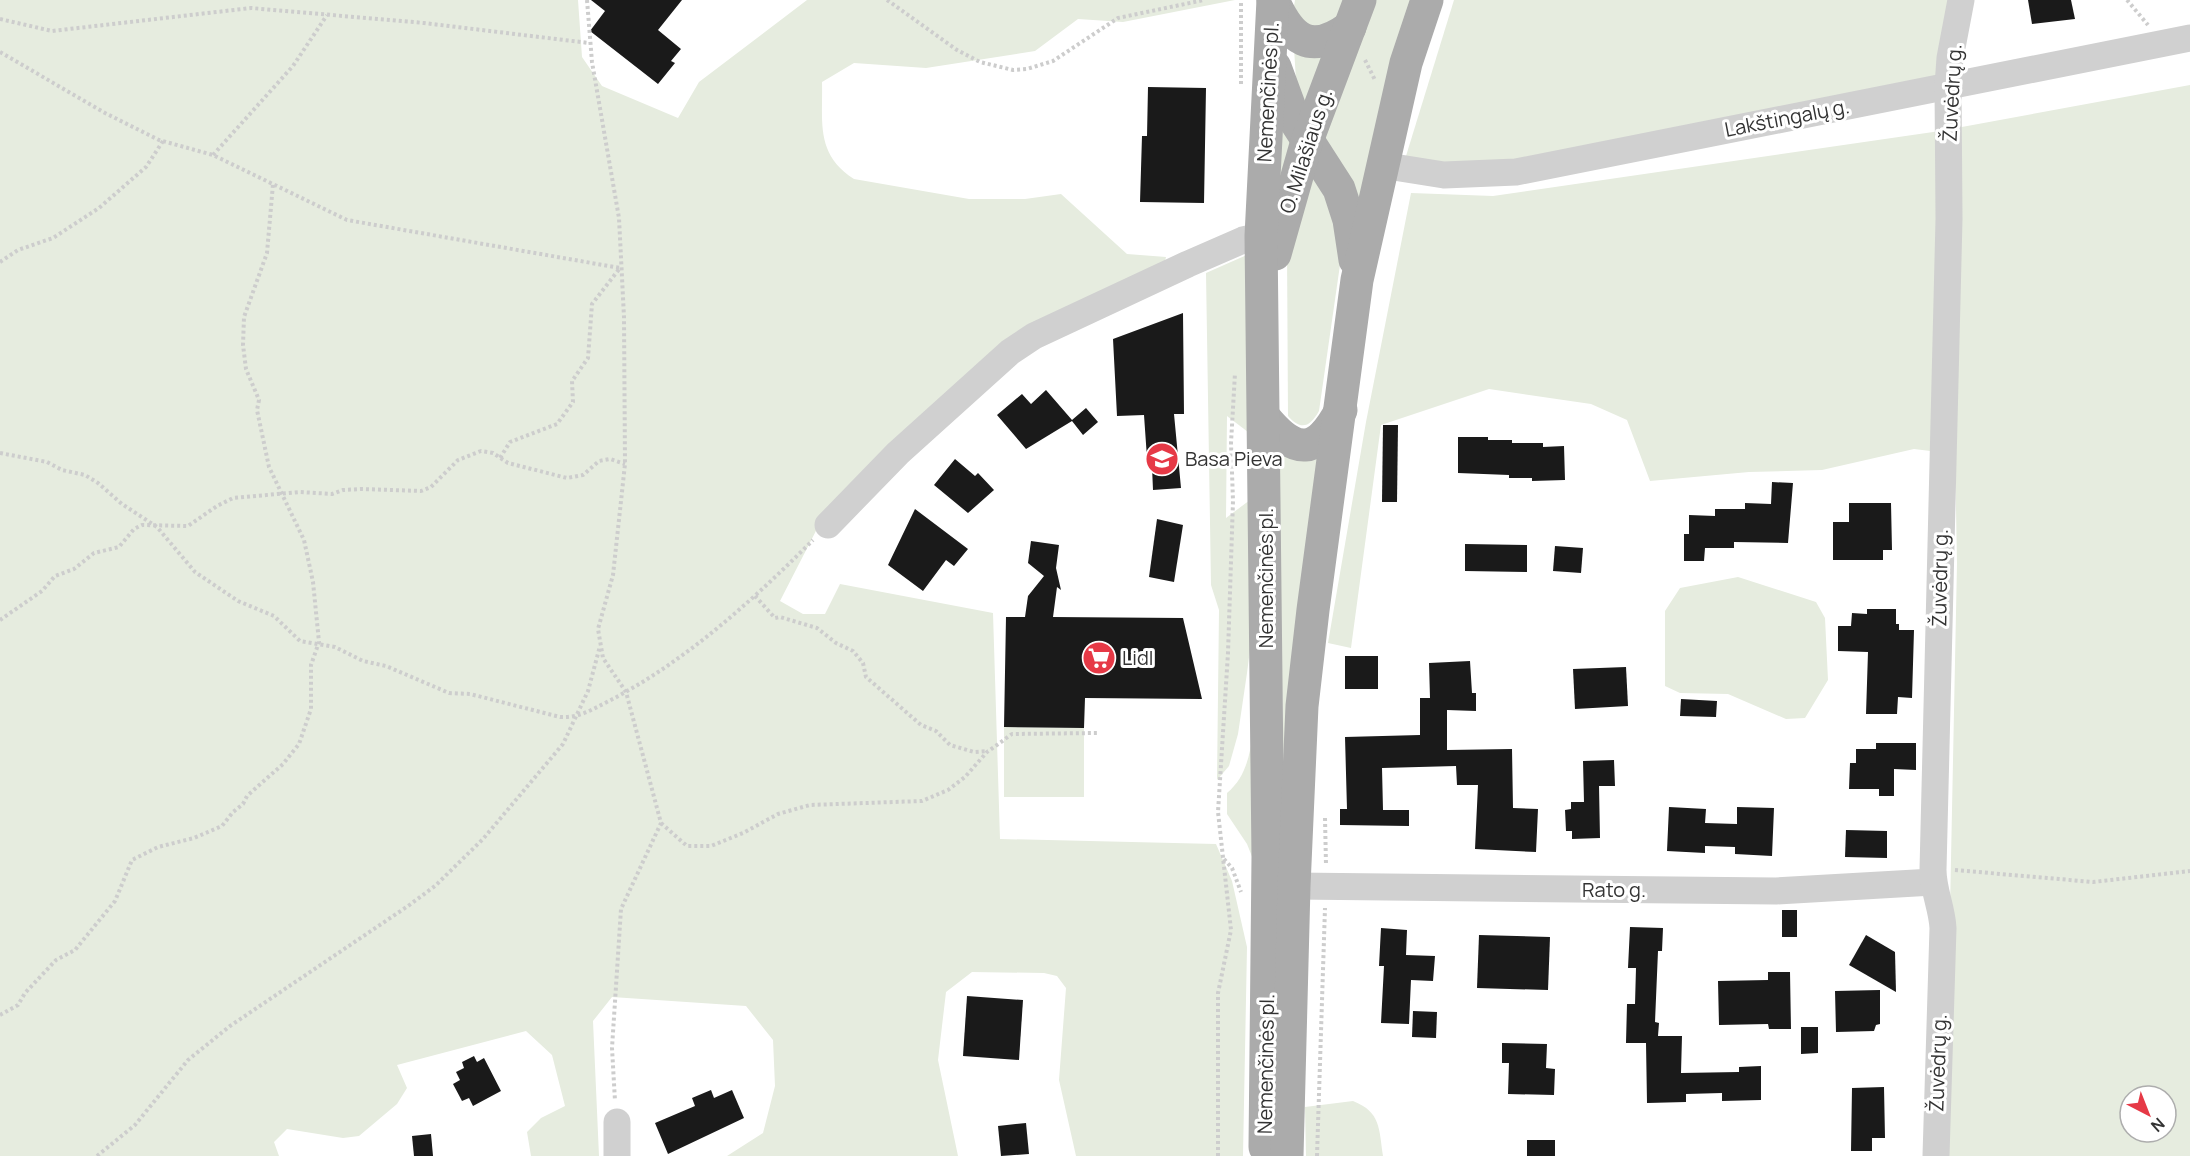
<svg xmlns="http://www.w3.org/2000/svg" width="2190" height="1156" viewBox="0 0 2190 1156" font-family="Manrope,sans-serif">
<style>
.green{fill:#e6ecdf;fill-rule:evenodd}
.building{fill:#1a1a1a}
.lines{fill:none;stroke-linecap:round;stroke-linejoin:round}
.path{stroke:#cdcdcd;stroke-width:4;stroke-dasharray:3 3;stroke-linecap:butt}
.minor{stroke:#d0d0d0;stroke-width:27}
.major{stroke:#ababab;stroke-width:33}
.labels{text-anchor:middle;stroke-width:6;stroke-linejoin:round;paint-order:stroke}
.street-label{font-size:20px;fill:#333;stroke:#fff}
.poi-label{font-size:20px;fill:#333;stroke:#fff;text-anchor:start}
</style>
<rect width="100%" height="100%" fill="#fff"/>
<!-- green -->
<g class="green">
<path d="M0,0H578L582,57L602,86L678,118L699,82L807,0H1235L1123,22L1078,19L1035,51L926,68L854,63L822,82C823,122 815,154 854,179L969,199H1025L1061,194L1127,254L1166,257L1162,273L1081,307L820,523L780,601L803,614H825L840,584L993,613L1000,839L1216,844L1232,881L1247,947L1243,1156H1076L1059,1080L1066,988L1057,976L1044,973L972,972L946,992L938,1060L958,1156H727L763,1133L775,1086L773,1040L746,1006L612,997L593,1021L599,1156H531L527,1132L541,1118L565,1106L552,1055L526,1031L397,1065L407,1088L397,1104L359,1136L343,1138L287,1129L274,1142L279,1156H0Z"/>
<polygon points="1295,0 1348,0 1338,24 1305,28 1294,6"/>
<polygon points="1374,0 1415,0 1360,206 1321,144"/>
<polygon points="1454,0 1952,0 1941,78 1534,158 1432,164 1406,156"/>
<polygon points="1294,48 1324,54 1305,111 1297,96"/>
<path d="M2190,85V1156H1945L1957,563L1955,454L1914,449L1822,470L1749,472L1650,481L1627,420L1591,404L1489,389L1381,425L1351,648L1328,643L1366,422L1411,193L1493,196L1940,131ZM2130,1096H2166V1132H2130Z"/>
<polygon points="1276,112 1292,143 1280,184"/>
<path d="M1309,172L1325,187L1342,251L1319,411C1310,427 1301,431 1288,416L1287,250Z"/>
<polygon points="1249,254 1248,432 1227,416 1226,518 1250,500 1254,618 1247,673 1238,734 1229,766 1217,780 1219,610 1211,585 1206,273"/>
<polygon points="1321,448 1286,918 1278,450"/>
<polygon points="1738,577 1816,602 1825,618 1828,680 1805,718 1786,719 1728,694 1680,693 1665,686 1665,611 1680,588"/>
<polygon points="1004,727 1084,728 1084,797 1004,797"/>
<path d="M1253,735L1255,864L1247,844L1227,814V793C1245,778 1249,758 1253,735Z"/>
<path d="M1353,1101C1381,1112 1379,1129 1383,1156H1306L1305,1107Z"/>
</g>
<!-- building -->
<g class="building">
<polygon points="591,0 682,0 658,30 681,49 671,61 675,63 658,84 590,31 605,11"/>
<polygon points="2028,0 2071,0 2075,19 2032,24"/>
<polygon points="1148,87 1206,88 1204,203 1140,202 1142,136 1147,136"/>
<polygon points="1183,313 1184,414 1174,414 1181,488 1153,490 1152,467 1147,458 1144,415 1117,416 1113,339"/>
<polygon points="1046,390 1072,420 1086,408 1098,422 1083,435 1072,421 1026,449 997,415 1022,394 1031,404"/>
<polygon points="1383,425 1398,425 1397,502 1382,502"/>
<polygon points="1458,437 1488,437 1488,440 1512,440 1512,443 1543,443 1543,447 1564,446 1565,480 1532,481 1532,478 1509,478 1509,475 1458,473"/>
<polygon points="955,459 975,476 978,473 994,490 968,513 934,485"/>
<polygon points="1772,482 1793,483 1788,543 1734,542 1734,548 1705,548 1704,561 1684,561 1684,534 1689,534 1689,515 1715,516 1715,509 1745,509 1745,503 1771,504"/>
<polygon points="1849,503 1891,503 1892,550 1883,550 1883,560 1833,560 1833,522 1849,522"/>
<polygon points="915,509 968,549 954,566 946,560 923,591 888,565"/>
<polygon points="1157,519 1183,525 1174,582 1149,577"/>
<polygon points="1031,541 1059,545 1056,568 1061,590 1057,587 1053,617 1183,618 1202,699 1085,698 1084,728 1004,727 1006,617 1025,617 1028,596 1044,576 1028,563"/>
<polygon points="1465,544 1527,545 1527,572 1465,571"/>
<polygon points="1555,546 1583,548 1581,573 1553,571"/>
<polygon points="1867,609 1896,609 1896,624 1899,624 1899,630 1914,630 1912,698 1898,697 1897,714 1866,714 1868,652 1838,651 1838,626 1851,626 1852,613 1867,614"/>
<rect x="1345" y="656" width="33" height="33"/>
<polygon points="1470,661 1472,693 1476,693 1476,711 1447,710 1447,750 1512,749 1513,808 1538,809 1536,852 1475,849 1478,785 1457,785 1456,766 1382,768 1383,810 1409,810 1409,826 1340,825 1340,809 1347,809 1345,737 1420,735 1420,698 1430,698 1429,663"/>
<polygon points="1626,667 1628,706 1575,709 1573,669"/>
<polygon points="1681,699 1717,701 1716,717 1680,716"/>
<polygon points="1876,743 1916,743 1916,770 1894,769 1894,796 1879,796 1879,789 1849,789 1850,763 1856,763 1856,749 1876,749"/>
<polygon points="1614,760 1615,786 1599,786 1600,838 1572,839 1572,831 1566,831 1565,810 1571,809 1571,802 1584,802 1583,761"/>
<polygon points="1669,807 1706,809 1705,823 1737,824 1737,807 1774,808 1772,856 1735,854 1735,847 1705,846 1705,853 1667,851"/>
<polygon points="1846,830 1887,831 1887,858 1845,857"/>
<rect x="1782" y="910" width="15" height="27"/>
<polygon points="1630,927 1663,928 1662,951 1658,951 1655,1022 1659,1023 1658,1036 1682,1036 1681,1073 1739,1072 1739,1067 1761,1066 1761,1100 1722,1101 1722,1093 1686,1094 1686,1102 1647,1103 1646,1043 1626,1043 1627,1004 1635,1004 1636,968 1628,968"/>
<polygon points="1381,928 1407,930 1406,955 1435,956 1433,981 1411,980 1409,1024 1381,1023 1384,966 1379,966"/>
<polygon points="1479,935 1550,937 1548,990 1477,988"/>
<polygon points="1866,935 1895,952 1896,992 1849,965"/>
<polygon points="1768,972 1790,972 1791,1029 1769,1029 1768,1024 1719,1025 1718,981 1768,980"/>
<polygon points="1880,990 1880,1024 1876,1025 1874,1031 1836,1032 1835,991"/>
<polygon points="967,996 1023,1000 1019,1060 963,1056"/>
<polygon points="1413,1011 1437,1012 1436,1038 1412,1037"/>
<polygon points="1801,1027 1818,1027 1818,1053 1801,1054"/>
<polygon points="1502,1043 1547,1044 1546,1068 1555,1069 1554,1095 1508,1094 1509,1063 1502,1063"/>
<polygon points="474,1056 477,1062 484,1058 501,1091 473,1106 469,1098 462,1101 453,1084 460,1080 456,1072 464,1068 462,1062"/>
<polygon points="1884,1087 1885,1138 1872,1138 1872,1151 1851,1151 1852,1088"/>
<polygon points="711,1090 714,1098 732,1090 744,1118 668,1154 655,1123 695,1106 692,1098"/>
<polygon points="1026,1123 1029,1154 1001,1156 998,1126"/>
<polygon points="431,1134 433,1156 414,1156 412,1136"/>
<rect x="1527" y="1140" width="28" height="16"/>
</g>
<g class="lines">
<!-- path -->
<g class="path">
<polyline points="587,0 592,62 619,218 624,317 625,464 613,575 598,629 603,658 626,692 661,823 621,909 612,1048 615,1101"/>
<polyline points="887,0 957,50 980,62 1013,70 1027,69 1053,61 1118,18 1204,0"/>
<polyline points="2127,0 2148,25"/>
<polyline points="0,19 52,31 251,8 424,23 589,43"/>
<polyline points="0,52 105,113 159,140 213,155 347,220 620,268 592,304 588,358 572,381 573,402 557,424 510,442 500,458"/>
<polyline points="1365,60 1375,80"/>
<polyline points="1241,84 1241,0"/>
<polyline points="213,155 293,66 327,15"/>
<polyline points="0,262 18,250 53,238 99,208 146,167 163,141"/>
<path d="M0,453L47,462L62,470L85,475L98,483L122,504L157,527L195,572L238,601L274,616L300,641L335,647L363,661L386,666L449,693L470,694L560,717C579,718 591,710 607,702C685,662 751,602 813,540"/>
<polyline points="755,596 775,618 780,617 817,628 836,643 853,651 863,663 866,677 921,725 936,731 950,745 974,752 988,751"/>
<polyline points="0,620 42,591 55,576 74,569 94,553 119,547 134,529 142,525 188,526 217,506 233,498 300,492 332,494 343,490 362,489 421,491 431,487 458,460 481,451 493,453 508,463 567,478 583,475 599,461 610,459 625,464"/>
<polyline points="1325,818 1326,865"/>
<polyline points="661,823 687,846 711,846 743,833 778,814 810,805 922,801 948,790 965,777 987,752 1012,734 1098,733"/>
<polyline points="1224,859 1232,868 1241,892"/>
<polyline points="1955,870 2093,882 2190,871"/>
<polyline points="0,1015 18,1005 25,993 56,960 75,950 115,901 132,860 158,847 194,838 222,826 233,812 243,804 247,796 283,764 299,744 311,709 311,665 319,642 313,582 304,540 269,467 257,410 259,400 246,369 243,345 244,317 267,253 273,184"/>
<polyline points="97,1156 135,1125 188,1060 230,1026 408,906 435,886 483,839 563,744 588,691 600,646"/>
<polyline points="1218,1156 1218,993 1231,930 1218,812 1228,653 1233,501 1231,443 1235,373"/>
<polyline points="1317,1156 1325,908"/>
</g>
<!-- minor -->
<g class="minor">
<polyline points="1381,165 1444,175 1516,172 2190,38"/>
<polyline points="828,525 898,453 1010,352 1034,336 1188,264 1243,240 1261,236"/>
<polyline points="1294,886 1776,891 1933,882"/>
<polyline points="617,1122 617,1156"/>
<path d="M1936,1156L1943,928C1942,908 1933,890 1933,870L1949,219L1948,86L1950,58L1961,0"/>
</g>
<!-- major -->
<g class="major">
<path d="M1273,0C1291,40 1310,56 1350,27"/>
<polyline points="1275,67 1294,119 1339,189 1349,220 1355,260"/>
<polyline points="1275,254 1307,141 1360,0"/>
<path d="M1264,417C1295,455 1317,456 1341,410"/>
<polyline points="1265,1147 1268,857 1261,236 1273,0"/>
<polyline points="1287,1156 1294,886 1302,706 1313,610 1357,280 1406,63 1427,0"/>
</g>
</g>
<!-- icons -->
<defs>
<symbol id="school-disc" viewBox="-11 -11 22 22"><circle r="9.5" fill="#e63946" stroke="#fff"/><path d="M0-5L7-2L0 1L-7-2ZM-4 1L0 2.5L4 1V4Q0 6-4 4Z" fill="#fff"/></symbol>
<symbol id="supermarket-disc" viewBox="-11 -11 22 22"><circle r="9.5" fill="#e63946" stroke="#fff"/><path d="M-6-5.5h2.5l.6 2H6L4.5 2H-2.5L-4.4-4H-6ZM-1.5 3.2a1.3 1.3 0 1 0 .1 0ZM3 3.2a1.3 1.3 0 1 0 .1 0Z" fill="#fff"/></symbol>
</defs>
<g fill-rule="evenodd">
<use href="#school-disc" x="1143" y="440" width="38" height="38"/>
<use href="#supermarket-disc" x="1080" y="639" width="38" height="38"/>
</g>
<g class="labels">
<!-- street labels -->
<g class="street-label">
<text transform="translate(1268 92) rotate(-87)" y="7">Nemenčinės pl.</text>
<text transform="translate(1952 93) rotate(-87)" y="7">Žuvėdrų g.</text>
<text transform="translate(1787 118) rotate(-11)" y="7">Lakštingalų g.</text>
<text transform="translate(1306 151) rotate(-72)" y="7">O. Milašiaus g.</text>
<text transform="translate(1266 578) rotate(-90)" y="7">Nemenčinės pl.</text>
<text transform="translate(1940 578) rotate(-89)" y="7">Žuvėdrų g.</text>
<text x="1614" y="897">Rato g.</text>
<text transform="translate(1938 1063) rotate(-88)" y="7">Žuvėdrų g.</text>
<text transform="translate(1266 1064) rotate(-89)" y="7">Nemenčinės pl.</text>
</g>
<!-- poi labels -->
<g class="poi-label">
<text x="1185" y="466">Basa Pieva</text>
<text x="1122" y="665">Lidl</text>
</g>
</g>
<!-- north arrow -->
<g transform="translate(2148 1114) rotate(138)"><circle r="28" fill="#ffffff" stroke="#adadad" stroke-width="1.5"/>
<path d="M0-4.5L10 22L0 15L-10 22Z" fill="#e63946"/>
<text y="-9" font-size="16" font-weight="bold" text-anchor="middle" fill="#333333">N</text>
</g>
</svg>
